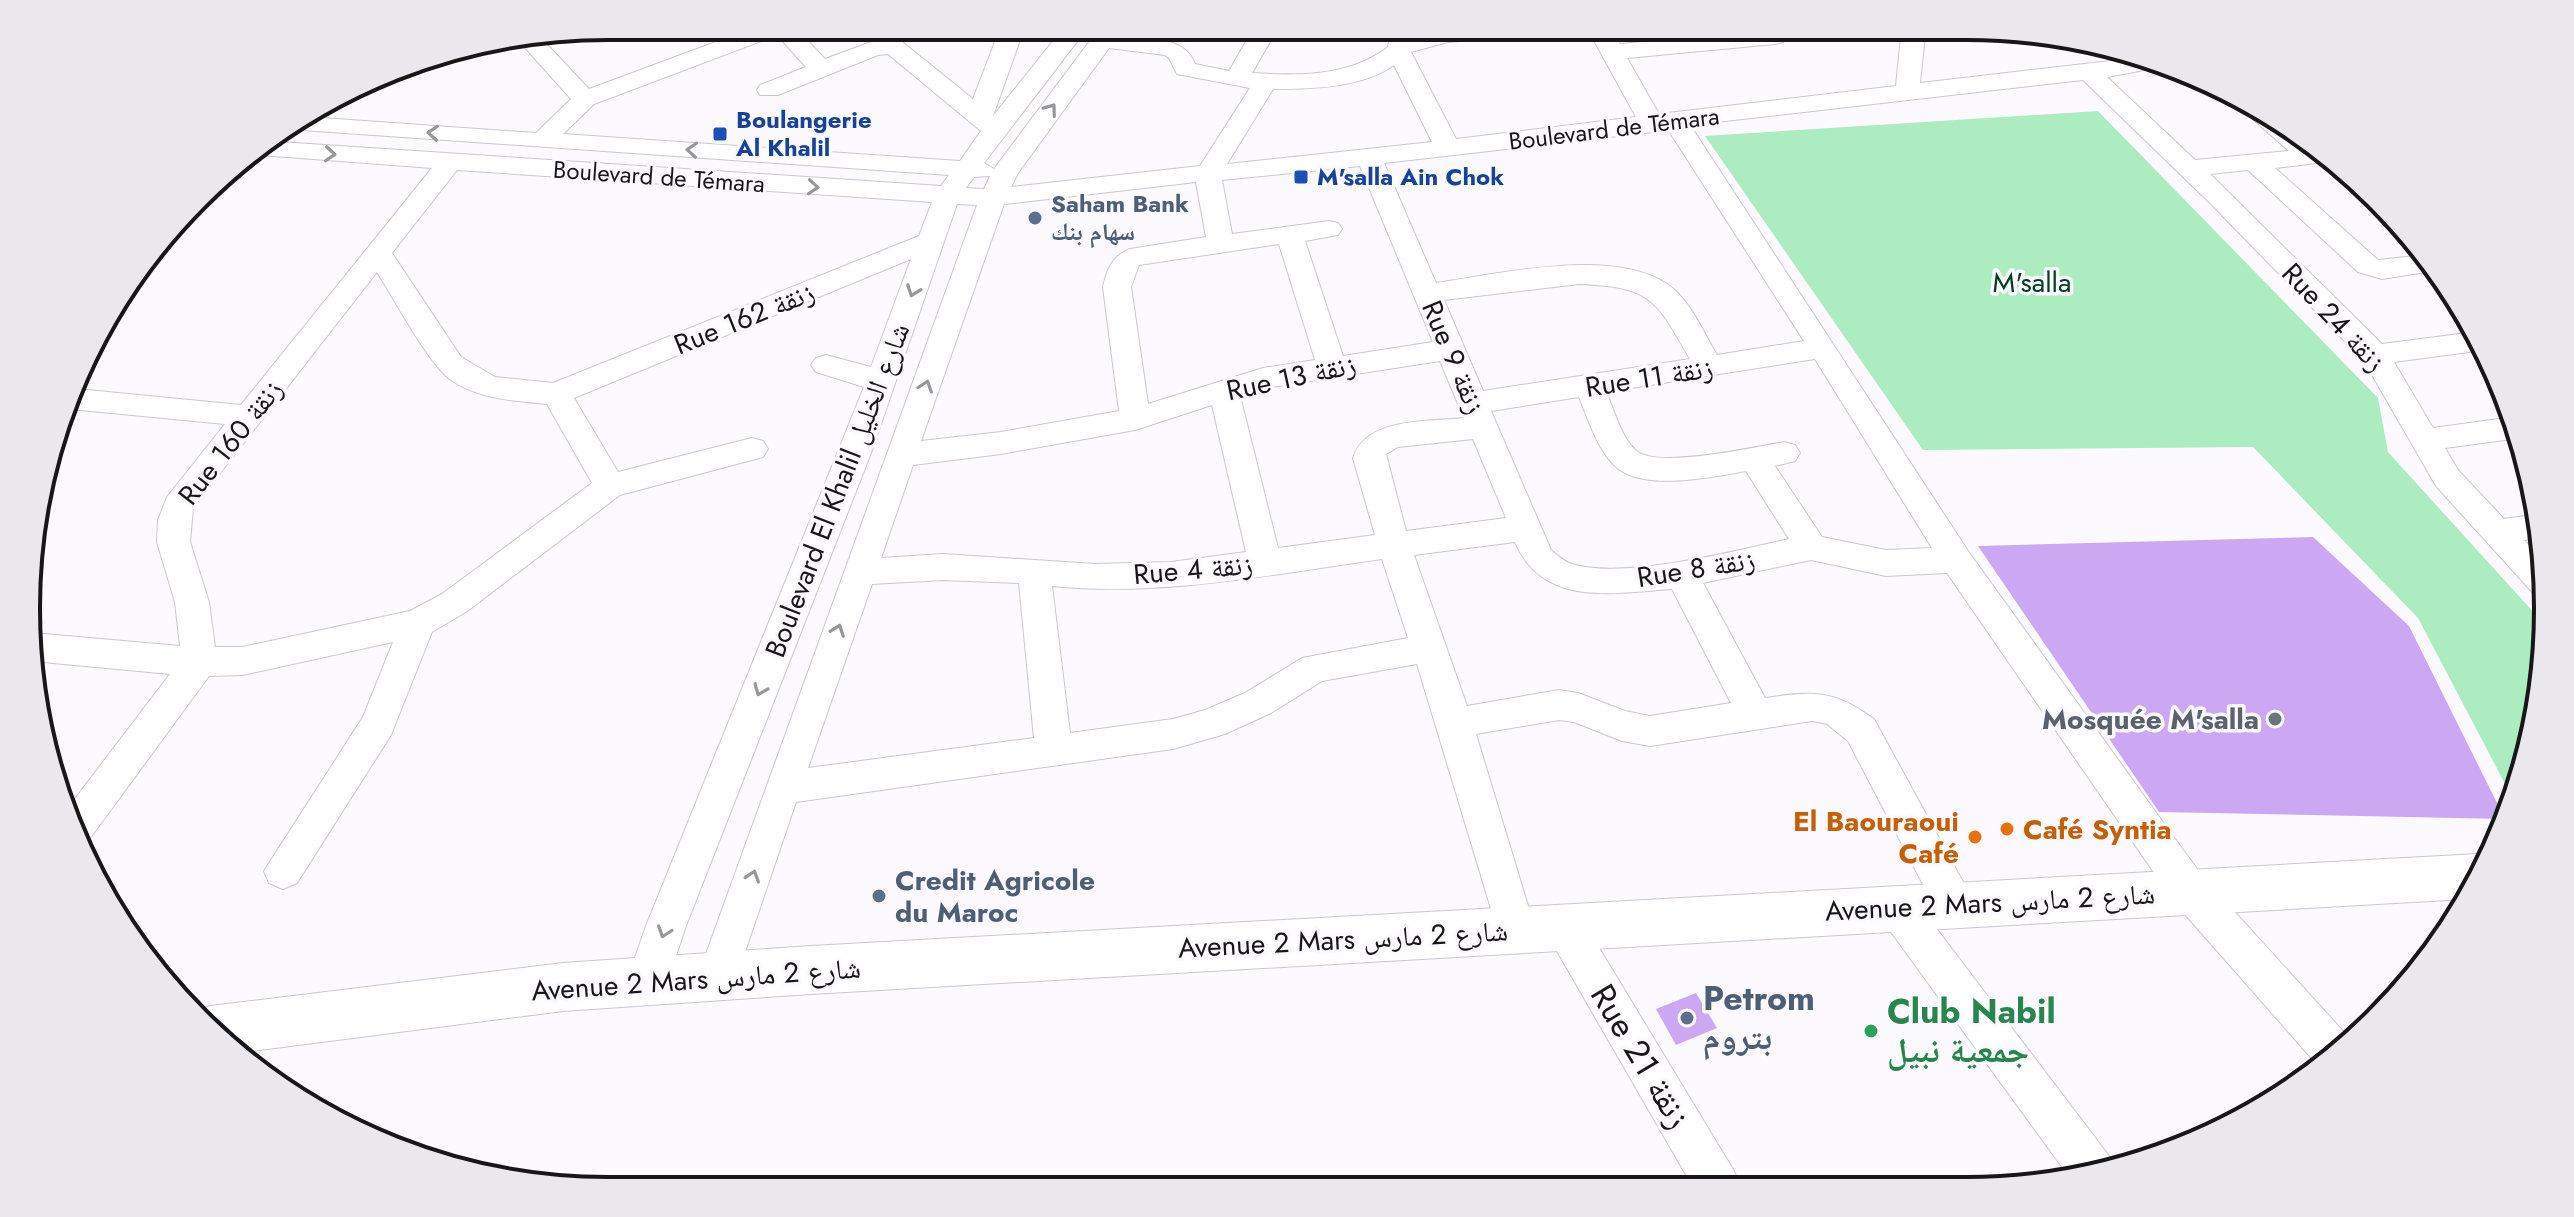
<svg xmlns="http://www.w3.org/2000/svg" width="2574" height="1217" viewBox="0 0 2574 1217" font-family="Jost,'Noto Naskh Arabic',sans-serif">
<style>
.green{fill:#adecc0}
.building{fill:#cba8f1}
.lines{fill:none;stroke-linecap:round;stroke-linejoin:round}
.minor-casing{stroke:#cbc7cf;stroke-width:2}
.major-casing{stroke:#cbc7cf;stroke-width:2}
.minor{fill:#fff;fill-rule:evenodd}
.major{fill:#fff;fill-rule:evenodd}
.oneway{stroke:#979698}
.transit-dot{fill:#1a4fb4;stroke:#fcfafe;stroke-width:3}
.service-dot{fill:#5c6f8a;stroke:#fcfafe;stroke-width:3}
.worship-dot{fill:#6b7280;stroke:#fcfafe;stroke-width:3}
.food-dot{fill:#e8710a;stroke:#fcfafe;stroke-width:3}
.leisure-dot{fill:#2e9e5b;stroke:#fcfafe;stroke-width:3}
.labels{text-anchor:middle;stroke-width:7;stroke-linejoin:round;paint-order:stroke}
.far-transit-label{font-size:24px;font-weight:bold;fill:#164399;stroke:#fcfafe;text-anchor:start}
.far-street-label{font-size:24px;fill:#171619;stroke:#fcfafe}
.far-service-label{font-size:24px;font-weight:bold;fill:#4e5e75;stroke:#fcfafe;text-anchor:start}
.park-label{font-size:28px;fill:#00401f;stroke:#fcfafe}
.street-label{font-size:28px;fill:#171619;stroke:#fcfafe}
.worship-label{font-size:28px;font-weight:bold;fill:#5b616d;stroke:#fcfafe;text-anchor:end}
.food-label{font-size:28px;font-weight:bold;fill:#c56008;stroke:#fcfafe;text-anchor:end}
.service-label{font-size:28px;font-weight:bold;fill:#4e5e75;stroke:#fcfafe;text-anchor:start}
.near-service-label{font-size:34px;font-weight:bold;fill:#4e5e75;stroke:#fcfafe;text-anchor:start}
.near-leisure-label{font-size:34px;font-weight:bold;fill:#27864d;stroke:#fcfafe;text-anchor:start}
.near-street-label{font-size:34px;fill:#171619;stroke:#fcfafe}
.rim{fill:none;stroke:#171619;stroke-width:4}
</style>
<rect width="100%" height="100%" fill="#fcfafe"/>
<!-- green -->
<polygon class="green" points="2098,111 2378,398 2388,452 2546,626 2537,723 2513,799 2418,618 2253,447 1923,450 1705,136"/>
<!-- building -->
<g class="building">
<polygon points="2313,537 2409,626 2505,819 2159,812 1978,546"/>
<polygon points="1696,993 1717,1028 1676,1045 1656,1009"/>
</g>
<g class="lines">
<defs>
<g id="minor">
<path d="M759,26H794L825,59L874,41H901L973,99L1001,26H1025L993,116L1065,26H1089L984,163L994,169L1101,26H1125L1118,35C1145,39 1185,35 1195,64L1229,71L1255,26H1279L1252,73C1298,76 1349,77 1388,47L1392,26H1410L1412,36L1468,26H1568L1564,31L1556,33L1448,42L1411,52L1456,139L1636,117L1586,26H1610L1620,44L1775,30L1783,32L1787,37L1783,42L1775,44L1627,58L1659,114L1896,86L1902,26H1926L1920,83L2145,57L2171,65L2107,77L2195,160L2289,151L2240,108L2237,103L2240,98L2287,123L2334,161L2275,168L2378,260L2425,255L2438,270L2382,279L2358,272L2248,170L2210,174L2382,344L2475,332L2484,350L2394,362L2433,428L2513,417L2520,438L2445,448L2458,470L2504,519L2539,514L2541,538L2524,540L2543,560L2547,598L2534,594L2436,486L2364,361L2209,202L2083,80L1690,125L1968,551L2170,832L2203,877L2351,1040L2321,1069L2175,903L1947,573L1886,576L1811,560L1703,583L1765,698C1813,691 1833,689 1874,719L1968,891L1974,904L1968,917L1954,922L1940,917L1848,741L1827,724L1812,721L1650,746L1622,741L1574,722L1559,720L1476,734L1535,929L1529,942L1515,948L1501,942L1417,664L1322,681L1271,713L1225,734L1173,749L796,802L732,990L718,995L704,990L698,976L977,205L957,204L871,453L686,926L662,997L647,1003L632,997L626,983L646,926L864,387L816,372L811,365L816,358L826,355L871,367L911,259L574,398L618,472L752,438L763,441L768,449L763,457L620,495L466,612L432,632L391,735L297,883L283,889L269,883L264,871L363,717L393,642L242,675L209,676L88,841L80,844L68,808L170,674L32,661L33,633L180,646L175,602L157,542L158,520L167,497L225,424L70,409L77,389L241,405L432,168L246,154L264,141L941,186L949,175L287,129L308,117L536,133L571,99L519,41L540,37L589,89ZM777,35L806,67L760,85L757,90L760,95H778L878,55L888,54L981,131L960,161L563,134L594,104ZM1109,48L1165,55L1169,58L1177,74L1250,88L1200,166L1011,187L1018,173ZM1394,65L1432,142L1227,164L1273,89C1311,89 1362,88 1394,65ZM1667,128L1804,341L1717,355C1703,332 1690,299 1667,284C1611,247 1499,274 1436,283L1384,163L1653,132ZM1360,166L1433,342L1343,356L1305,241L1338,235L1342,229L1338,223L1329,221L1232,234L1222,180ZM457,170L932,202L919,236L553,383L495,377L461,357L392,253ZM990,176L984,189L966,188L974,177ZM1196,182L1206,237L1130,249C1112,256 1107,269 1103,287L1119,411L1001,432L921,441L1004,204ZM1279,244L1315,360L1263,368L1148,404L1131,287L1139,265ZM377,272C395,300 427,362 451,380C478,399 515,401 547,404L592,483L442,594L410,611L242,647H215L209,602L190,542L193,508ZM1580,284C1652,287 1656,300 1690,359L1483,391L1444,300ZM1815,359L1932,548L1886,550L1822,537L1775,466L1795,461L1800,453L1795,445L1784,442C1756,447 1660,468 1638,452C1621,439 1615,411 1606,392ZM1440,361L1464,418C1428,422 1366,417 1353,458L1375,535L1278,548L1240,396L1265,388ZM1579,397C1588,419 1596,446 1613,464C1639,493 1712,477 1746,471L1789,539C1735,551 1623,580 1572,564C1563,561 1557,555 1551,550L1491,411ZM1212,405L1246,552L1171,562L1095,564L943,554L881,558L913,465L1001,454L1135,430ZM1473,439L1506,518L1406,531L1386,454L1398,447ZM1515,542C1543,608 1613,593 1672,589L1731,703L1650,716L1625,711L1578,693L1559,690L1467,706L1414,555ZM1382,559L1408,638L1302,658L1245,693L1205,710L1173,719L1070,733L1052,586C1163,597 1273,574 1382,559ZM943,580L1019,583L1034,738L808,768L872,584Z"/>
<polygon points="1897,890 1911,895 2109,1156 2113,1167 2070,1178 1883,921 1877,908 1883,895"/>
<polygon points="1564,907 1578,913 1734,1171 1740,1187 1693,1187 1550,939 1544,926 1550,913"/>
</g>
<polygon id="major" points="2478,854 2488,858 2465,899 811,994 563,1011 236,1053 192,1013 210,1006 563,963 811,946"/>
</defs>
<!-- minor casing -->
<use href="#minor" class="minor-casing"/>
<!-- major casing -->
<use href="#major" class="major-casing"/>
<!-- minor -->
<use href="#minor" class="minor"/>
<!-- major -->
<use href="#major" class="major"/>
</g>
<!-- one-way arrows -->
<defs><path id="oneway-chevron" d="M-2-3.5L2.5 0L-2 3.5" fill="none" stroke-width="1.6" stroke-linecap="round" stroke-linejoin="round" transform="scale(2)"/></defs>
<g class="oneway">
<use href="#oneway-chevron" transform="translate(1051 109) rotate(-54)"/>
<use href="#oneway-chevron" transform="translate(433 133) rotate(-176)"/>
<use href="#oneway-chevron" transform="translate(692 150) rotate(-176)"/>
<use href="#oneway-chevron" transform="translate(330 154) rotate(4)"/>
<use href="#oneway-chevron" transform="translate(813 187) rotate(4)"/>
<use href="#oneway-chevron" transform="translate(913 291) rotate(110)"/>
<use href="#oneway-chevron" transform="translate(926 386) rotate(-71)"/>
<use href="#oneway-chevron" transform="translate(838 630) rotate(-70)"/>
<use href="#oneway-chevron" transform="translate(760 690) rotate(112)"/>
<use href="#oneway-chevron" transform="translate(753 876) rotate(-72)"/>
<use href="#oneway-chevron" transform="translate(664 932) rotate(109)"/>
</g>
<!-- markers -->
<g class="transit-dot">
<rect x="712" y="126" width="16" height="16" rx="4"/>
<rect x="1293" y="169" width="16" height="16" rx="4"/>
</g>
<g class="service-dot">
<circle cx="1035" cy="218" r="8"/>
<circle cx="879" cy="896" r="8"/>
<circle cx="1687" cy="1018" r="8"/>
</g>
<circle class="worship-dot" cx="2275" cy="719" r="8"/>
<g class="food-dot">
<circle cx="2007" cy="829" r="8"/>
<circle cx="1975" cy="837" r="8"/>
</g>
<circle class="leisure-dot" cx="1871" cy="1031" r="8"/>
<g class="labels">
<!-- far-transit labels -->
<g class="far-transit-label">
<text x="736" y="128">Boulangerie<tspan x="736" dy="28">Al Khalil</tspan></text>
<text x="1317" y="185">M'salla Ain Chok</text>
</g>
<!-- far-street labels -->
<g class="far-street-label">
<text transform="translate(1614 129) rotate(-7)" y="8">Boulevard de Témara</text>
<text transform="translate(659 177) rotate(4)" y="8">Boulevard de Témara</text>
</g>
<!-- far-service labels -->
<g class="far-service-label">
<text x="1051" y="212">Saham Bank<tspan x="1051" dy="28">سهام بنك</tspan></text>
</g>
<!-- park labels -->
<g class="park-label">
<text x="2032" y="292">M'salla</text>
</g>
<!-- street labels -->
<g class="street-label">
<text transform="translate(2334 317) rotate(47)" y="10">Rue 24 زنقة</text>
<text transform="translate(744 318) rotate(-22)" y="10">Rue 162 زنقة</text>
<text transform="translate(1454 357) rotate(67)" y="10">Rue 9 زنقة</text>
<text transform="translate(1291 377) rotate(-12)" y="10">Rue 13 زنقة</text>
<text transform="translate(1649 377) rotate(-9)" y="10">Rue 11 زنقة</text>
<text transform="translate(230 442) rotate(-52)" y="10">Rue 160 زنقة</text>
<text transform="translate(837 490) rotate(-69)" y="10">Boulevard El Khalil شارع الخليل</text>
<text transform="translate(1696 568) rotate(-9)" y="10">Rue 8 زنقة</text>
<text transform="translate(1193 569) rotate(-5)" y="10">Rue 4 زنقة</text>
<text transform="translate(1990 902) rotate(-3)" y="10">Avenue 2 Mars شارع 2 مارس</text>
<text transform="translate(1343 939) rotate(-3)" y="10">Avenue 2 Mars شارع 2 مارس</text>
<text transform="translate(696 979) rotate(-4)" y="10">Avenue 2 Mars شارع 2 مارس</text>
</g>
<!-- worship labels -->
<g class="worship-label">
<text x="2259" y="729">Mosquée M'salla</text>
</g>
<!-- food labels -->
<g class="food-label">
<text x="1959" y="831">El Baouraoui<tspan x="1959" dy="32">Café</tspan></text>
<text x="2023" y="839" text-anchor="start">Café Syntia</text>
</g>
<!-- service labels -->
<g class="service-label">
<text x="895" y="890">Credit Agricole<tspan x="895" dy="32">du Maroc</tspan></text>
</g>
<!-- near-service labels -->
<g class="near-service-label">
<text x="1703" y="1010">Petrom<tspan x="1703" dy="39">بتروم</tspan></text>
</g>
<!-- near-leisure labels -->
<g class="near-leisure-label">
<text x="1887" y="1023">Club Nabil<tspan x="1887" dy="39">جمعية نبيل</tspan></text>
</g>
<!-- near-street labels -->
<g class="near-street-label">
<text transform="translate(1641 1056) rotate(59)" y="12">Rue 21 زنقة</text>
</g>
</g>
<!-- crop -->
<path d="M0 0H2574V1217H0ZM608 40H1966A568 568 0 0 1 2534 608V609A568 568 0 0 1 1966 1177H608A568 568 0 0 1 40 609V608A568 568 0 0 1 608 40Z" fill="#eae8ec" fill-rule="evenodd"/>
<path class="rim" d="M608 40H1966A568 568 0 0 1 2534 608V609A568 568 0 0 1 1966 1177H608A568 568 0 0 1 40 609V608A568 568 0 0 1 608 40Z"/>
</svg>
